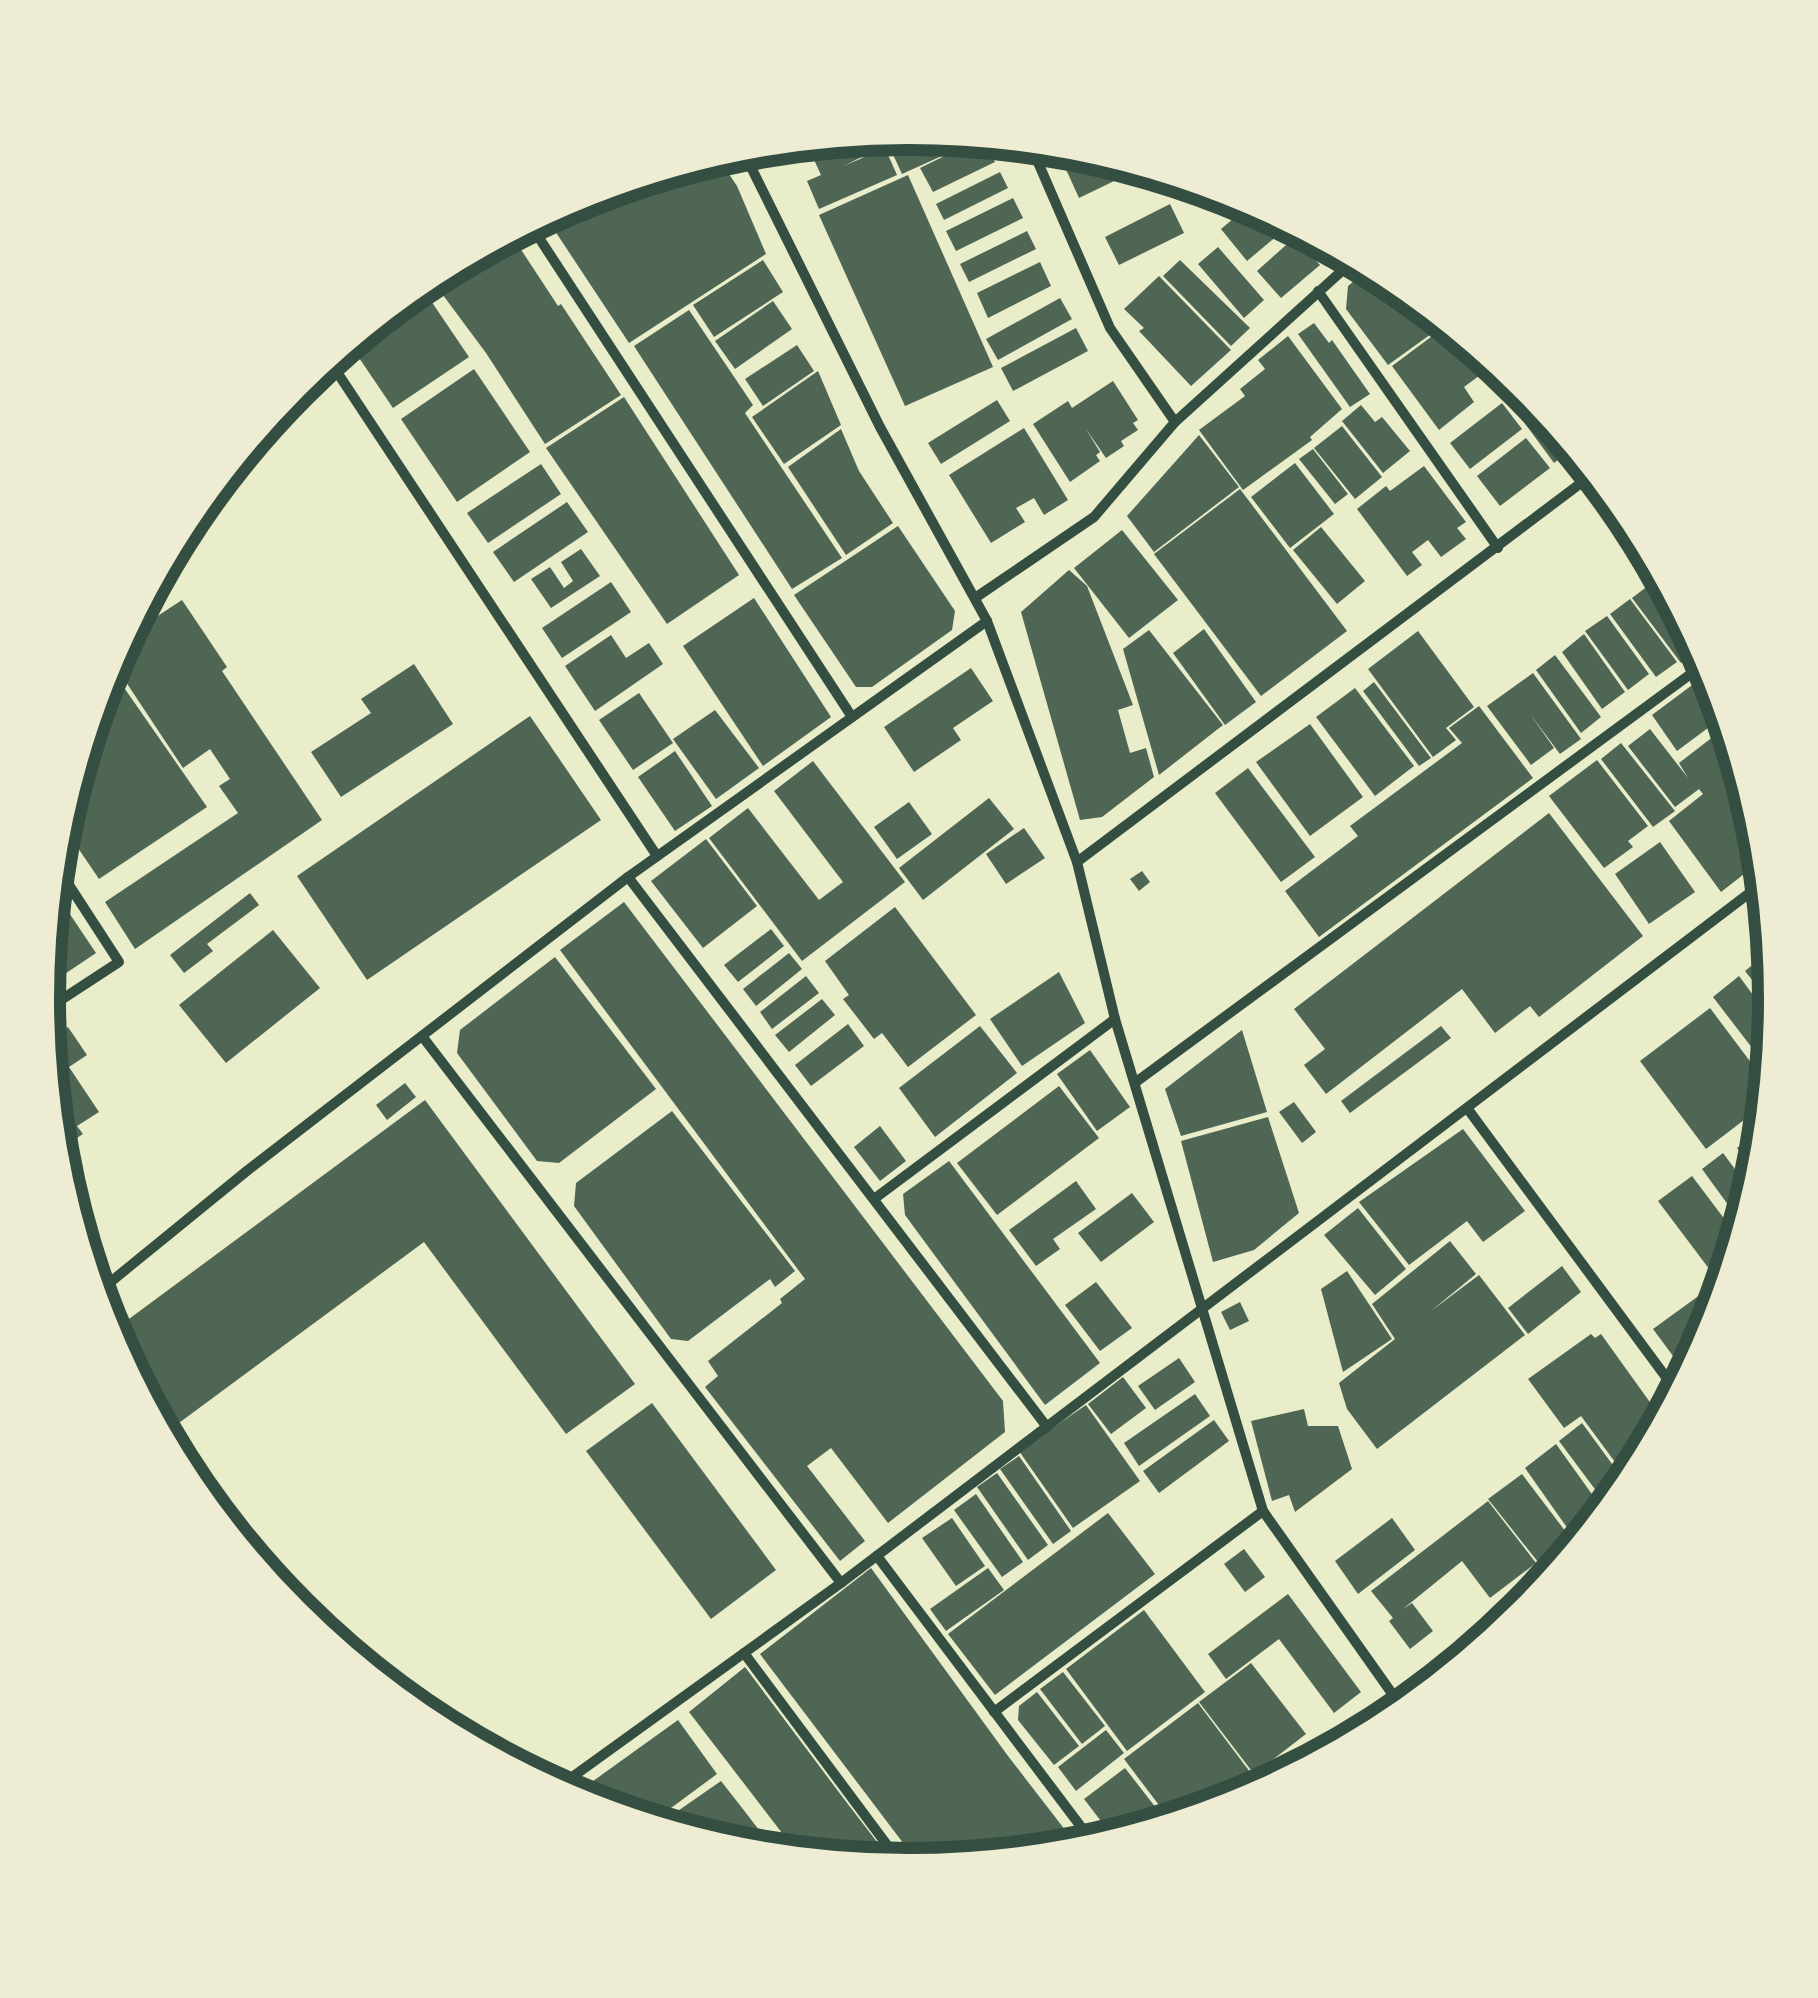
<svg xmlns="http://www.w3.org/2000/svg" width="1818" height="1998" viewBox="0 0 1818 1998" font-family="'DM Sans',sans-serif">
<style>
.building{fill:#4f6655}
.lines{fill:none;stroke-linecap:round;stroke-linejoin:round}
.minor{stroke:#344e41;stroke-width:10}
.rim{fill:none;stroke:#344e41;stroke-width:12}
</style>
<rect width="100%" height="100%" fill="#e9edc9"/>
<!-- building -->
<g class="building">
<polygon points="910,133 984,140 995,162 933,192 920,168 975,141 902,174 884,135"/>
<polygon points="876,136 881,147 844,166 885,148 897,175 819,209 807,181 821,175 810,151 836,140"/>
<polygon points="829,140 790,159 784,145 796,144"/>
<polygon points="1072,149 1079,149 1141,168 1079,198 1064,165 1077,158"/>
<polygon points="717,156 737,186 766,254 629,343 555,231 561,207 585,196 593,208 587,196"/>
<polygon points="1000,172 1008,188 944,220 936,204"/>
<polygon points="908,175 993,367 905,406 819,215"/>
<polygon points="1197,185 1227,194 1208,205"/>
<polygon points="1013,198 1023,218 956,251 946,231"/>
<polygon points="1170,204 1184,233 1119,265 1105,237"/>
<polygon points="1251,204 1274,216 1285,229 1247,261 1221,229"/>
<polygon points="1027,231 1036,249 969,282 960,264"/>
<polygon points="1295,237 1320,265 1281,298 1257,271"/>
<polygon points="506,245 520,248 558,306 561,304 621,395 545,444 486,353 440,291"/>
<polygon points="1218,247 1264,300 1244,318 1198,264"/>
<polygon points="763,260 783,292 714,337 693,305"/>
<polygon points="1180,260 1250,328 1231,346 1163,276"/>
<polygon points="1040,262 1051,286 988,318 977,293"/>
<polygon points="1370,268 1391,279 1445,324 1388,365 1346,309 1348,286"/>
<polygon points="1159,276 1231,350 1191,386 1139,331 1144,328 1124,309"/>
<polygon points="425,292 469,357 393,408 349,343"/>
<polygon points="1060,298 1072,319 998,360 986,339"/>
<polygon points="773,301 792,329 735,369 715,341"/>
<polygon points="689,310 753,405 745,413 842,558 792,589 634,346"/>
<polygon points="1314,323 1329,343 1332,340 1370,394 1350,407 1298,334"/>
<polygon points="1447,325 1495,364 1464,387 1474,402 1439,430 1392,366"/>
<polygon points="1076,328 1088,351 1013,391 1001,368"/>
<polygon points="1288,336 1342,409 1310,437 1312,440 1243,490 1199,430 1245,396 1240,389 1265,369 1258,360"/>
<polygon points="797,345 814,371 763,406 745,379"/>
<polygon points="474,369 530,452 457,502 401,419"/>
<polygon points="818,371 841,425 784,464 752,417"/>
<polygon points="1113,381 1138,420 1133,423 1138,430 1121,441 1124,446 1106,458 1086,429 1100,452 1096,455 1100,461 1070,482 1033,424 1068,401 1072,408"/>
<polygon points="1525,390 1573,449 1554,463 1509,402"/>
<polygon points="624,397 739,575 667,624 546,448"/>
<polygon points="997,400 1010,421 941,464 928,443"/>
<polygon points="1502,403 1522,429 1470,469 1450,443"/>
<polygon points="1361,405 1375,422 1382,417 1410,451 1383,473 1342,421"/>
<polygon points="1342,426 1382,477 1355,499 1314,448"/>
<polygon points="1024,428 1068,500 1044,515 1034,498 1016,508 1025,522 991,543 949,475"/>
<polygon points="841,429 859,471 893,523 846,555 788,467"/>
<polygon points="1199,435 1239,487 1154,552 1127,516"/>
<polygon points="1526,438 1550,468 1500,506 1477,476"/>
<polygon points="1313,449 1348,494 1335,504 1299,459"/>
<polygon points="1295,463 1334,514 1290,548 1251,497"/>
<polygon points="541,464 561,494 488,543 467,513"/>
<polygon points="1424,466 1466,522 1457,528 1466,539 1441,557 1428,540 1412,552 1422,565 1407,576 1357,509 1386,486 1390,491"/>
<polygon points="1240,489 1347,631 1261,696 1154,554"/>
<polygon points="567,502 588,532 514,582 493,552"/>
<polygon points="898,526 955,611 952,630 872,687 856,687 794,595"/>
<polygon points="1321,527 1365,581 1337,604 1293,550"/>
<polygon points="1122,530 1178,600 1129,638 1074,568"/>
<polygon points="581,549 600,576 551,608 531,579 550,567 564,588 573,581 561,562"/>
<polygon points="1069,570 1087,586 1133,705 1118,710 1130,753 1146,748 1154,777 1102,817 1080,820 1021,612"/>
<polygon points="1660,576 1676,605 1675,607 1655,580"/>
<polygon points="611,582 631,612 562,658 542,628"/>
<polygon points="1653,582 1700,649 1681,663 1632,598"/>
<polygon points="754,598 831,717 763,766 683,646"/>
<polygon points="1630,599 1677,662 1656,677 1610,614"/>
<polygon points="182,600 227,667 222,671 322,820 135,949 105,902 238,813 219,786 230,779 210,749 183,768 112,661 124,638"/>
<polygon points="1607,616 1649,674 1628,690 1585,631"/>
<polygon points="1204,629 1256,702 1225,725 1173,653"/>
<polygon points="1149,630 1223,725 1159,775 1123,649"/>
<polygon points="1418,631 1474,707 1446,728 1456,740 1433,757 1368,669"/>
<polygon points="1584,634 1625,692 1602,709 1562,652"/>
<polygon points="611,635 626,658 649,643 663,664 595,711 565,666"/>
<polygon points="1555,655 1601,717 1581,733 1536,670"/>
<polygon points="414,664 453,724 341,797 311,752 371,713 361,699"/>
<polygon points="109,666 207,807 99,879 61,823"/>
<polygon points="971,668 993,701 953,728 961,740 914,772 884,727"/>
<polygon points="1711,671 1724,716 1677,751 1652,715"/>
<polygon points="1533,673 1581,739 1560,754 1530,714 1554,748 1531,765 1487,706"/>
<polygon points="1374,682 1431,758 1419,766 1363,691"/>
<polygon points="1355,688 1414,766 1375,796 1316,717"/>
<polygon points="639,693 673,743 633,770 599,720"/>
<polygon points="1479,706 1533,778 1319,937 1285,891 1358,836 1350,826 1462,743 1449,728"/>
<polygon points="715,710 759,768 716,799 673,739"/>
<polygon points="530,716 601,820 367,980 297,876"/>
<polygon points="1310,724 1363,797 1310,836 1256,762"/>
<polygon points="1727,726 1759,831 1762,860 1721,892 1669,821 1703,794 1699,789 1675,807 1628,746 1650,729 1688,778 1679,763"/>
<polygon points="1621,743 1675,811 1653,827 1601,759"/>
<polygon points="675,751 712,806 675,831 638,777"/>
<polygon points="1597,760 1648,826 1628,841 1633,847 1604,868 1549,796"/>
<polygon points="813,761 905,882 802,961 709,838 748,808 819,900 843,882 774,791"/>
<polygon points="1248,768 1315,857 1281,882 1215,793"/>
<polygon points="989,798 1014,829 923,900 899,868"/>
<polygon points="909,802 932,834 897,859 874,827"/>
<polygon points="1549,813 1643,936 1539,1017 1530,1006 1495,1033 1462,989 1326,1094 1304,1065 1325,1049 1294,1009"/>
<polygon points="1024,828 1045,858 1006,884 986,854"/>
<polygon points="706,839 757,906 703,948 651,881"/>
<polygon points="1660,842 1695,892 1649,924 1615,874"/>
<polygon points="1142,871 1150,882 1139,891 1130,879"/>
<polygon points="53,889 96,953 44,988 46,959"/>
<polygon points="250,893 259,905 207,944 213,951 184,973 170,955"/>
<polygon points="624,902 1003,1401 1005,1432 888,1523 831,1448 807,1466 865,1541 840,1561 705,1387 718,1376 708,1361 782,1303 780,1299 805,1279 560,950"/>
<polygon points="895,907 976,1015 908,1067 882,1033 874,1039 843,999 849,995 825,961"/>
<polygon points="771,929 784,946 738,982 724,965"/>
<polygon points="273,930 320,988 226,1063 179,1005"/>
<polygon points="1771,950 1775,1000 1775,1009 1745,971"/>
<polygon points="789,953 802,969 756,1006 743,989"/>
<polygon points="555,957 656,1089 559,1163 537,1161 457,1053 460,1030"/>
<polygon points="1059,972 1085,1023 1022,1066 990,1019"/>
<polygon points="806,976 819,993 772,1029 760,1012"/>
<polygon points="1739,976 1773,1022 1769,1070 1713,997"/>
<polygon points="822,999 835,1015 789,1052 775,1035"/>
<polygon points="1710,1008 1767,1084 1765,1104 1706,1149 1640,1061"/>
<polygon points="848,1024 864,1046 811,1086 795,1065"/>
<polygon points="980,1026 1017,1073 935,1137 899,1088"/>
<polygon points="1441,1026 1451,1038 1350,1113 1341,1101"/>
<polygon points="68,1027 87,1055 69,1067 99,1112 77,1126 83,1134 57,1151 47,1042"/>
<polygon points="1242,1030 1267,1112 1181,1136 1165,1089"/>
<polygon points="1090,1050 1130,1107 1097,1131 1057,1074"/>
<polygon points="405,1083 416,1097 387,1120 376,1105"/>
<polygon points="1059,1086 1099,1138 997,1215 957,1163"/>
<polygon points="425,1100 635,1384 566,1434 424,1242 164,1434 110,1333"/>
<polygon points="1294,1102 1316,1132 1302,1143 1279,1112"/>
<polygon points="672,1111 795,1271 775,1287 770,1279 688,1341 671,1339 574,1206 576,1183"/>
<polygon points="1268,1117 1299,1213 1254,1250 1213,1262 1181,1141"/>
<polygon points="880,1126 906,1161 880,1181 854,1147"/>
<polygon points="1463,1129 1525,1211 1483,1242 1467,1221 1409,1265 1359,1202"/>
<polygon points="1763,1129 1759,1169 1757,1175 1737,1148"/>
<polygon points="1723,1153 1752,1192 1742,1224 1702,1169"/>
<polygon points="949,1161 1100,1363 1045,1405 905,1215 903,1194"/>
<polygon points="1692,1176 1738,1237 1731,1261 1713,1274 1658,1201"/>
<polygon points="1076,1181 1096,1209 1053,1239 1060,1249 1036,1266 1009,1230"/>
<polygon points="1132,1193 1154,1222 1101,1262 1078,1233"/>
<polygon points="1358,1208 1406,1269 1375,1295 1324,1235"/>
<polygon points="1450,1241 1476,1274 1431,1311 1479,1275 1525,1335 1377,1449 1347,1409 1339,1383 1395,1339 1372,1304"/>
<polygon points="1562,1266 1581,1292 1528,1334 1508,1308"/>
<polygon points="1347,1271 1392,1339 1343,1372 1321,1289"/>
<polygon points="1726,1276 1705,1339 1676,1360 1653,1329"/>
<polygon points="1096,1282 1132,1328 1100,1351 1065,1305"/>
<polygon points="1240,1302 1249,1321 1230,1330 1221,1312"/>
<polygon points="1591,1334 1595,1338 1601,1334 1662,1419 1629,1481 1581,1416 1564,1428 1528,1379"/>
<polygon points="1179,1358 1195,1382 1155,1410 1138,1386"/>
<polygon points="1123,1377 1146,1408 1111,1434 1088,1404"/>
<polygon points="1195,1394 1210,1416 1139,1466 1124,1443"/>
<polygon points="652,1403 776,1570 711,1619 586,1451"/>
<polygon points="1086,1405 1140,1481 1073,1528 1019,1451"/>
<polygon points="1304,1409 1308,1426 1338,1426 1352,1469 1295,1512 1289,1495 1272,1501 1251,1421"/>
<polygon points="1214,1420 1229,1441 1159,1493 1143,1471"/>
<polygon points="1582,1423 1626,1483 1603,1500 1559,1441"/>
<polygon points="1556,1444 1604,1511 1573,1536 1525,1468"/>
<polygon points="1019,1456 1071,1531 1053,1544 1000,1469"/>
<polygon points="997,1473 1048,1545 1028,1560 977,1487"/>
<polygon points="1522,1474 1569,1536 1538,1562 1488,1499"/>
<polygon points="976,1494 1023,1562 1002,1577 954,1510"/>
<polygon points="1488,1501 1536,1563 1490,1598 1462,1561 1403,1609 1412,1603 1433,1631 1410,1649 1389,1621 1393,1618 1371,1591"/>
<polygon points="1108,1513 1155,1574 995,1695 948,1634"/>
<polygon points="952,1518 985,1566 956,1586 922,1538"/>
<polygon points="1392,1518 1415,1550 1358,1594 1335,1561"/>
<polygon points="1244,1549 1265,1577 1245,1592 1224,1564"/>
<polygon points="871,1568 1008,1756 1079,1848 919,1864 760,1654"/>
<polygon points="988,1568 1004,1590 946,1631 930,1609"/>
<polygon points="1288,1594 1361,1692 1334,1713 1279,1639 1226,1679 1208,1654"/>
<polygon points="1144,1610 1205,1692 1127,1751 1066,1669"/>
<polygon points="1251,1663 1306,1734 1254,1774 1199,1702"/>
<polygon points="745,1667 844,1799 894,1864 799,1855 689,1712"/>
<polygon points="1063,1672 1105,1726 1082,1744 1040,1689"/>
<polygon points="1037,1692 1079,1746 1054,1765 1018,1720 1019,1706"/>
<polygon points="1198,1703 1253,1776 1207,1810 1171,1821 1124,1759"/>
<polygon points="678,1720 717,1774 652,1822 579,1800 575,1794"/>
<polygon points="1106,1730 1124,1753 1076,1791 1058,1767"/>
<polygon points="1125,1768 1167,1822 1114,1838 1084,1799"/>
<polygon points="721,1781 746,1813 776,1852 739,1849 659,1824"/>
</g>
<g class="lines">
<!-- minor -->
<g class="minor">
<polyline points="1030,144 1110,328 1175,422"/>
<polyline points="742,149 880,427 987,621 1077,862 1115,1019 1263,1511 1403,1709"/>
<polyline points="530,224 852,717"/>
<polyline points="1322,242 1345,267"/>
<polyline points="1318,291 1498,548"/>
<polyline points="329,360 657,856"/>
<polyline points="975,598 1094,517 1175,422 1355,259"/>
<polyline points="1077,862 1593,474"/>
<polyline points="628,877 1047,1427"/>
<polyline points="44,1011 119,962 56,865"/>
<polyline points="422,1036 841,1583"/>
<polyline points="1136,1082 1707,662"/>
<polyline points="1467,1108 1677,1392"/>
<polyline points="874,1199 1115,1019"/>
<polyline points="97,1293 248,1170 628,877 987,621"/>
<polyline points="877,1556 1094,1844"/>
<polyline points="744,1653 902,1865"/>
<polyline points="994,1712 1263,1511"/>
<polyline points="1275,1781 1394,1696 1553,1574"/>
<polyline points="557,1788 841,1583 1764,882"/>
</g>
</g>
<!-- crop -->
<path d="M0 0H1818V1998H0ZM60 999a849 849 0 1 1 1698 0a849 849 0 1 1-1698 0Z" fill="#eeecd3" fill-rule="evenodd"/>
<path class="rim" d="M60 999a849 849 0 1 1 1698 0a849 849 0 1 1-1698 0Z"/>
</svg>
